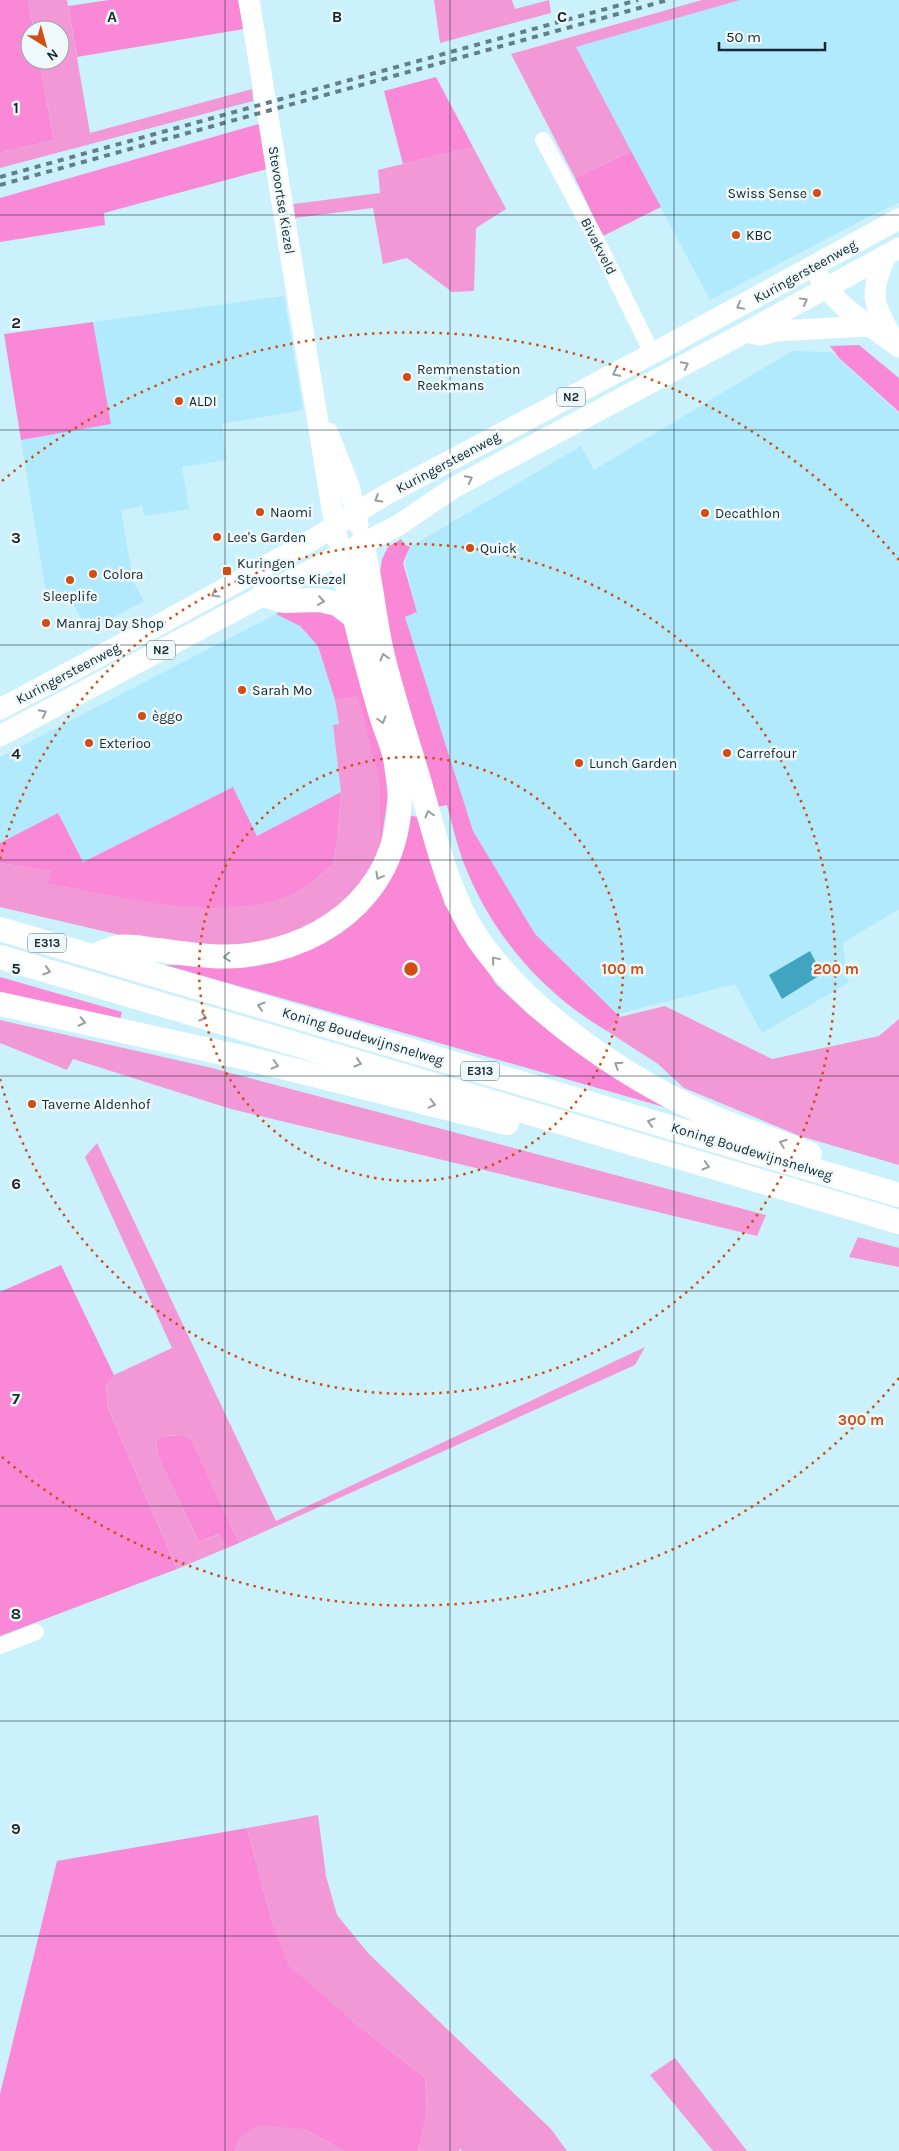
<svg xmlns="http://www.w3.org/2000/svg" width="899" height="2151" viewBox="0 0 899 2151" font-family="Karla,sans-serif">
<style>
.built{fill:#b1eafc}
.green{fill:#f989d7}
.forest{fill:#f398d6}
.water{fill:#41a4c0}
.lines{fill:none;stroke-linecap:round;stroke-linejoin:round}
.minor{stroke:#fff;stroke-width:16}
.major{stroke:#fff;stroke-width:21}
.highway{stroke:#fff;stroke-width:24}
.rail{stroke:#637e87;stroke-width:4;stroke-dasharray:6 6;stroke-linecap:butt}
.oneway{stroke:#969fa1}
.grid{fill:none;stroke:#16292f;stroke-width:1;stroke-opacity:0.55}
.ring{fill:none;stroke:#d24d11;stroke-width:2.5;stroke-dasharray:2.5 5}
.poi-dot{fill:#d24d11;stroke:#eff8fb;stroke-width:2}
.labels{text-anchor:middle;stroke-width:5;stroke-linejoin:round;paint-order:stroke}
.shield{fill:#eff8fb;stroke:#57676c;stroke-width:1}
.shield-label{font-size:12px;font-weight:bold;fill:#16292f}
.poi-label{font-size:14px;fill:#16292f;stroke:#eff8fb;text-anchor:start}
.street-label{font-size:14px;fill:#16292f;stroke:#eff8fb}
.grid-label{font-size:16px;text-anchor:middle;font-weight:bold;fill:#16292f;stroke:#eff8fb;stroke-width:5;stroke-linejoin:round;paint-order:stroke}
.centre{fill:#d24d11;stroke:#eff8fb;stroke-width:2.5}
.ring-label{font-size:15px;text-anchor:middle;font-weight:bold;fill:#d24d11;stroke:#eff8fb;stroke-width:5;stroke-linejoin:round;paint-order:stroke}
</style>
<rect width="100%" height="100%" fill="#cbf1fd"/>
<!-- built -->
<g class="built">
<polygon points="740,0 899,0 899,203 868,217 710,300 575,47"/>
<polygon points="284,296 303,410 222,424 227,460 182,467 189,509 144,516 142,506 121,510 133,581 144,601 88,631 67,593 47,598 21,440 110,424 93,322"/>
<polygon points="792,351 831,352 899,414 899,909 843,943 848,983 762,1033 735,984 606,1017 529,939 466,834 405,617 417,612 405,563 410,547 581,446 594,470"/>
<polygon points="276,614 300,626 318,646 335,700 339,725 333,725 341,792 257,836 233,787 83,862 58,814 0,843 0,757"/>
</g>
<!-- green -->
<g class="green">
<polygon points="0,0 28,0 34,30 30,30 30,60 39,60 54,140 0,153"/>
<polygon points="109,0 238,0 244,29 77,57 68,6"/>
<polygon points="436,77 473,147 403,164 384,91"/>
<polygon points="259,124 267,169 104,213 105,225 0,242 0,198"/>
<polygon points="631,151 661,207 603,236 575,178"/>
<polygon points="93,322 111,424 21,440 4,334"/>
<polygon points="859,345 899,378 899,412 839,358 830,346"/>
<path d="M401,539L404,544L410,547L403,563L417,612L405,617L473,831L535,934L620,1017L607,1031C545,995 494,937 467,871C458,850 453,827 447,805L438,807L391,643L380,572L382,559L388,547Z"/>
<polygon points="318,607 341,615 377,716 388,795 380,851 358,697 335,700 318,646 300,626 276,614 286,608"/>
<path d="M233,787L257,836L341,792L338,837L333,865C320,875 307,888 292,895C219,925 122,897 47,884L51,871L0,863V843L58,813L83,862Z"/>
<polygon points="405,814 417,817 445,905 496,984 528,1014 566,1044 678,1111 165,965 237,965 290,953"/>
<polygon points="0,977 122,1012 119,1024 0,996"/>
<polygon points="61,1265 114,1375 106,1385 108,1408 177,1569 0,1636 0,1292"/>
<polygon points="181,1435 191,1439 239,1543 227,1548 219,1534 199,1542 158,1457 156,1441 163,1436"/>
<polygon points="247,1828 273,1925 349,2018 425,2078 427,2113 418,2151 344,2151 304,2129 240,2137 235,2151 0,2151 0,2094 57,1861"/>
</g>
<!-- forest -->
<g class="forest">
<polygon points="28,0 67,0 90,133 252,89 253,101 0,168 0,153 54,140 39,60 60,60 60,30 34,30"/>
<polygon points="434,0 512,0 515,9 549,0 551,13 440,43"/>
<polygon points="702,0 740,0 576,47 631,151 575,178 511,54"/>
<polygon points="473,147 506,209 476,228 474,291 452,292 407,258 383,264 373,208 295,218 293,204 380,193 378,170"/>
<path d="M358,696L380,782V851L365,879L342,904L315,924L282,940L216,948L137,939L0,907V863L52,871L48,884C121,897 221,924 293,894C307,888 320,875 333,865L338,837L341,792L333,725L339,724L335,700Z"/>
<polygon points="665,1006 772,1059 879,1036 899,1019 899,1165 800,1136 684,1088 658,1064 607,1031 620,1017"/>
<polygon points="0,1020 212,1068 766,1215 757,1236 231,1109 73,1059 67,1070 0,1043"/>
<path d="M97,1143L276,1521L645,1347L635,1365L239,1543L191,1440C179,1434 167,1433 156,1441L158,1457L199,1542L220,1534L227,1548L177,1569L108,1408L106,1384L114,1375L172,1348L85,1157Z"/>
<polygon points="858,1237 899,1248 899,1267 849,1257"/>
<polygon points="318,1815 326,1876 337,1915 369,1954 551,2129 567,2151 462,2151 460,2149 459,2151 418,2151 427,2113 425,2078 349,2018 288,1965 273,1925 247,1828"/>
<polygon points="675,2058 747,2151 713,2151 650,2075"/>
<polygon points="258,2125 304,2129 344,2151 235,2151 240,2137"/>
</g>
<!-- water -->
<polygon class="water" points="810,951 822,974 782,999 769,975"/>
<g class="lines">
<!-- minor -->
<g class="minor">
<polyline points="543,140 595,237 652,353"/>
<polyline points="0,1646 36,1632"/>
</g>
<!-- major -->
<g class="major">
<polyline points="249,0 337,539"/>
<path d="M886,255C869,297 872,300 893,339"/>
<path d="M820,278C837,308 872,326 899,347"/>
<polyline points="751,333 760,335 776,331 870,326"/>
<polyline points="328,433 349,486 358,524"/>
<polyline points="0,709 164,622 304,545 387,494 659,350 899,219"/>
<polyline points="0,736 341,554 397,526 455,487 746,332 899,248"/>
</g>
<!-- highway -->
<g class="highway">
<path d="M362,543C371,579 374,616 382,652C393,700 410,747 423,794C437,843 449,896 478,939C530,1015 634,1084 718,1119C748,1132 780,1142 810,1154"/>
<polyline points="263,595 284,601 320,600 337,604 353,616"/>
<polyline points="0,929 899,1195"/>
<path d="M94,956C102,953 111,948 119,947C131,945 145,949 157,950C190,954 222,960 255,954C350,938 414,866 397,766C394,748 385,730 380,712C365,660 351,608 341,554"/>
<polyline points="0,957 899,1222"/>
<polyline points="0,1004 241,1057 507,1123"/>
</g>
<!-- rail -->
<g class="rail">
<polyline points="0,177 638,0"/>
<polyline points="0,185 668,0"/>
</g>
</g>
<!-- one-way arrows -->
<defs><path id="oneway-chevron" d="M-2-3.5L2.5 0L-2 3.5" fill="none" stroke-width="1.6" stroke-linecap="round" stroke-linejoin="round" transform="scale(1.25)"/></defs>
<g class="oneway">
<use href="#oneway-chevron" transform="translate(804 301) rotate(-29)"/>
<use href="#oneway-chevron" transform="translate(740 306) rotate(152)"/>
<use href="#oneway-chevron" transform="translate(685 365) rotate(-28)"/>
<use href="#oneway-chevron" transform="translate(616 373) rotate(152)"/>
<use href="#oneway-chevron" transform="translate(469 479) rotate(-28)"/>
<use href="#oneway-chevron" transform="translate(378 499) rotate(149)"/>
<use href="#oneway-chevron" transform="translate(215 594) rotate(150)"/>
<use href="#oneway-chevron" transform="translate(321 601) rotate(8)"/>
<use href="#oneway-chevron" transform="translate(384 657) rotate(-105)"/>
<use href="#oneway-chevron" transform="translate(43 713) rotate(-28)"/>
<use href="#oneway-chevron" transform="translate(382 720) rotate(74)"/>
<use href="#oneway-chevron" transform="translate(429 814) rotate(-105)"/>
<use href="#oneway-chevron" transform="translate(379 876) rotate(119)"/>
<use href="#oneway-chevron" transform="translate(227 957) rotate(176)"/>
<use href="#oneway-chevron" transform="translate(495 960) rotate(-130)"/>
<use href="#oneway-chevron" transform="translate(47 971) rotate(17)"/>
<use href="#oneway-chevron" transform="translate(261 1006) rotate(-163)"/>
<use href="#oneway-chevron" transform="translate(203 1017) rotate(17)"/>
<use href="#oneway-chevron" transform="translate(82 1022) rotate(12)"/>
<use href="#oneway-chevron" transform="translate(358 1063) rotate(17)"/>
<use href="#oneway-chevron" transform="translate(275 1065) rotate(14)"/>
<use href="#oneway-chevron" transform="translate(618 1065) rotate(-147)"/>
<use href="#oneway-chevron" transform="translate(432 1104) rotate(14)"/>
<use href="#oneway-chevron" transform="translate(651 1122) rotate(-163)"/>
<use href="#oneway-chevron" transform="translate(783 1143) rotate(-160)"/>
<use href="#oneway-chevron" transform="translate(706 1166) rotate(16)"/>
</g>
<!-- grid -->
<path class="grid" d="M225,0V2151M450,0V2151M674,0V2151M0,215H899M0,430H899M0,645H899M0,860H899M0,1076H899M0,1291H899M0,1506H899M0,1721H899M0,1936H899"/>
<!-- distance rings -->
<g class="ring">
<circle cx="411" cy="969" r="212"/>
<path d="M0 859A425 425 0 1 1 0 1079"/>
<path d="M899 1378A637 637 0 0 1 2 1457M2 481A637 637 0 0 1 899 560"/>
</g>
<!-- markers -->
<g class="poi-dot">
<circle cx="817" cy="193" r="5"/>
<circle cx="736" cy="235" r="5"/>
<circle cx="407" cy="377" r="5"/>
<circle cx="179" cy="401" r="5"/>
<circle cx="260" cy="512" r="5"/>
<circle cx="705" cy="513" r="5"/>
<circle cx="217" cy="537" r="5"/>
<circle cx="470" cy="548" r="5"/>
<rect x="222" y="566" width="10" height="10" rx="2.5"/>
<circle cx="93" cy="574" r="5"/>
<circle cx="70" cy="580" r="5"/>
<circle cx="46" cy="623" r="5"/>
<circle cx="242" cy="690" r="5"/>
<circle cx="142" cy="716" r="5"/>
<circle cx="89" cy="743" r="5"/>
<circle cx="727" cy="753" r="5"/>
<circle cx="579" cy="763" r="5"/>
<circle cx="32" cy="1104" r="5"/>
</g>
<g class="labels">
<!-- shield labels -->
<g class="shield">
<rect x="557" y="387.5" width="28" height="19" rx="4"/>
<rect x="147" y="640.5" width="28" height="19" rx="4"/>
<rect x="28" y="933.5" width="38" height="19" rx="4"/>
<rect x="461" y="1061.5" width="38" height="19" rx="4"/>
</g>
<g class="shield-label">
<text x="571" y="401">N2</text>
<text x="161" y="654">N2</text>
<text x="47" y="947">E313</text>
<text x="480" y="1075">E313</text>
</g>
<!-- poi labels -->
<g class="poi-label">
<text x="807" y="198" text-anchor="end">Swiss Sense</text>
<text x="746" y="240">KBC</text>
<text x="417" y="374">Remmenstation<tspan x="417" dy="16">Reekmans</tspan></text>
<text x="189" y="406">ALDI</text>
<text x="270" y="517">Naomi</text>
<text x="715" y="518">Decathlon</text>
<text x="227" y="542">Lee's Garden</text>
<text x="480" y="553">Quick</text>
<text x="237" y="568">Kuringen<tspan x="237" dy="16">Stevoortse Kiezel</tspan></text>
<text x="103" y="579">Colora</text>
<text x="70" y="601" text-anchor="middle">Sleeplife</text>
<text x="56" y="628">Manraj Day Shop</text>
<text x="252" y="695">Sarah Mo</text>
<text x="152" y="721">èggo</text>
<text x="99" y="748">Exterioo</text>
<text x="737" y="758">Carrefour</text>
<text x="589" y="768">Lunch Garden</text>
<text x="42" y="1109">Taverne Aldenhof</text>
</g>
<!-- street labels -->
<g class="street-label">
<text transform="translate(282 200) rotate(81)" y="5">Stevoortse Kiezel</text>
<text transform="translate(599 246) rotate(63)" y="5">Bivakveld</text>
<text transform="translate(805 271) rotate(-29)" y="5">Kuringersteenweg</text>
<text transform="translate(448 462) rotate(-28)" y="5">Kuringersteenweg</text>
<text transform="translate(68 673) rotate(-28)" y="5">Kuringersteenweg</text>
<text transform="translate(363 1036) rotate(17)" y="5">Koning Boudewijnsnelweg</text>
<text transform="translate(752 1151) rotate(17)" y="5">Koning Boudewijnsnelweg</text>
</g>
</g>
<g class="grid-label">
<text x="112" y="22">A</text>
<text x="337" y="22">B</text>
<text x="562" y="22">C</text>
<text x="16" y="113">1</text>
<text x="16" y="328">2</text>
<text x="16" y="543">3</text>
<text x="16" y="759">4</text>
<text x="16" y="974">5</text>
<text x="16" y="1189">6</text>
<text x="16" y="1404">7</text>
<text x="16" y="1619">8</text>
<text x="16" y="1834">9</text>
</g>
<circle cx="411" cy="969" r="8" class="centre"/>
<g class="ring-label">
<text x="623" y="974">100 m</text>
<text x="836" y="974">200 m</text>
<text x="861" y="1425">300 m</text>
</g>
<!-- north arrow -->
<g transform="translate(45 45) rotate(143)"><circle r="24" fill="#eff8fb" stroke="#98a5a9"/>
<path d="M0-4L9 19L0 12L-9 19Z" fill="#d24d11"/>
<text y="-8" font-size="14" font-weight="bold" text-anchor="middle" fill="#16292f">N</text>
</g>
<!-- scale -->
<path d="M719 42v8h106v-8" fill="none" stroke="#16292f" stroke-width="2.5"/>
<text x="726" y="42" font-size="15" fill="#16292f" stroke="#eff8fb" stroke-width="4" paint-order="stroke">50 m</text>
</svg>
